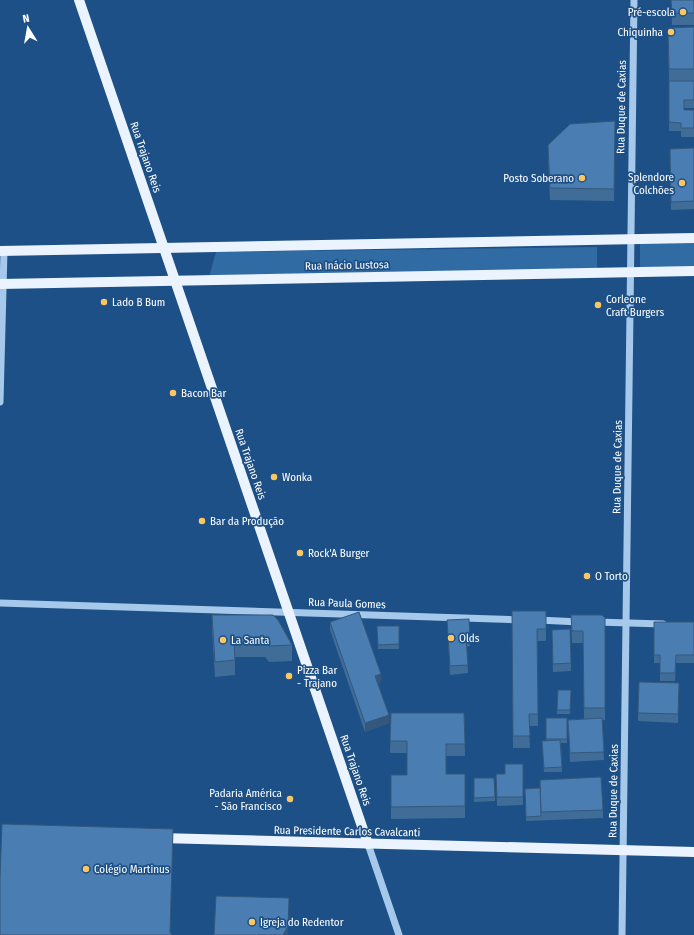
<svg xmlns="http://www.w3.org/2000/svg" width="694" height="935" viewBox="0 0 694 935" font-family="'Fira Sans Condensed',sans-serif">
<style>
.green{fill:#306ba4}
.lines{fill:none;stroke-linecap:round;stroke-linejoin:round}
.minor{stroke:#a5c8eb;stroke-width:7}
.major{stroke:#eaf3fe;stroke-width:10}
.wall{fill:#406c98}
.shaded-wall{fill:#34587c}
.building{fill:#4a7db1;stroke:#34587c}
.poi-dot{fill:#fbc764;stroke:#1d5086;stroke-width:1.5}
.labels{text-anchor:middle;stroke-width:3.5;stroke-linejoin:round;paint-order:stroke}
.poi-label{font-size:11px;fill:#fff;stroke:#1d5086;text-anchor:start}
.street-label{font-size:11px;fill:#fff;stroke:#1d5086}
</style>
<rect width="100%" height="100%" fill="#1d5086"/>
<!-- green -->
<g class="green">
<polygon points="694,238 694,269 640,270 640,239"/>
<polygon points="597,247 597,270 209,277 216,252"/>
</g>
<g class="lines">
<!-- minor -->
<g class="minor">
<polyline points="0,402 4,251"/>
<polyline points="0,603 522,620"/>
<polyline points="538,620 580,622"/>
<polyline points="596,622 663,624"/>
<polyline points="368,844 399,935"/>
<polyline points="622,935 634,0"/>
</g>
<!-- major -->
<g class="major">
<polyline points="79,0 368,844"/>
<polyline points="0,251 694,238"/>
<polyline points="0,284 694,271"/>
<polyline points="160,838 694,852"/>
</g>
</g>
<!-- wall -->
<g class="wall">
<polygon points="671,0 694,0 694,25 672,25"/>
<polygon points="694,27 694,81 679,81 694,81 694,108 684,108 684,110 694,110 694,137 681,137 681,131 669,131 669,81 668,28"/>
<polygon points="615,121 614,201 550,200 548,157 548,145"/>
<polygon points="694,148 694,209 671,210 670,149"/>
<polygon points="512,611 546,629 546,641 537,641 538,726 529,726 530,748 513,748"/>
<polygon points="212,615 292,645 292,661 269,662 265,657 235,657 235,675 215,677 212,631"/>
<polygon points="571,615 605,618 605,720 602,720 604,760 570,762 568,720 584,719 583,643 572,643"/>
<polygon points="447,620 470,638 470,646 467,647 468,673 450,675"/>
<polygon points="330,622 381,682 378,683 389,723 365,732 330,630"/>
<polygon points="654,622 694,622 694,663 676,663 675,681 660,681 660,663 654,663"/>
<polygon points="377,626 399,626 399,649 378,649"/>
<polygon points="552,630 571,663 571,671 553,672"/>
<polygon points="639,682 679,683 678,723 638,721"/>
<polygon points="558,690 571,690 570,714 557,714"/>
<polygon points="391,713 464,713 465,756 446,756 446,774 465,774 465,818 391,819 391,775 407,775 407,753 390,753"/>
<polygon points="546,718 567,718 567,743 561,743 562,772 544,772 542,745 546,741"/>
<polygon points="523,764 523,805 497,806 496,774 505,774"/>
<polygon points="474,778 495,797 495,801 474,802"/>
<polygon points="540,780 603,810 603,818 526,821 525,789 540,788"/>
</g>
<!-- shaded-wall -->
<g class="shaded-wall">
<polygon points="381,674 381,682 375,684 375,676"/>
<polygon points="389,715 389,723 365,732 365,723"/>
<polygon points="173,829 173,844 170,935"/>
<polygon points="289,898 288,935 283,935"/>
</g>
<!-- building -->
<g class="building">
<polygon points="671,0 694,0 694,13 672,13"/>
<polygon points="694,27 694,69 669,69 668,28"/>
<polygon points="669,81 694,81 694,100 684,100 684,110 694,110 694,128 681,128 681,123 669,122"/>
<polygon points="615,121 614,189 550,188 548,145 570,124"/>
<polygon points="694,148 694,201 671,202 670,149"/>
<polygon points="512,611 546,611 546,629 537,629 538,714 529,714 530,736 513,736"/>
<polygon points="359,612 381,674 375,676 389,715 365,723 330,622"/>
<polygon points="212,615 273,615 278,620 292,645 269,646 265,642 234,642 235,660 215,662"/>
<polygon points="571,615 602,615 605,618 605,708 584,708 583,631 572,631"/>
<polygon points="469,619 470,638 466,639 468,665 450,666 447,620"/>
<polygon points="654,622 694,622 694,655 676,655 675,673 660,673 660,655 654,655"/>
<polygon points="377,626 399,626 399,644 378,645"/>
<polygon points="570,629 571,663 553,664 552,630"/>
<polygon points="639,682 679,683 678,714 638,713"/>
<polygon points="558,690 571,690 570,710 557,710"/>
<polygon points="391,713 464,713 465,744 446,744 446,774 465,774 465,806 391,807 391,775 407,775 407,741 390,741"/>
<rect x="546" y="718" width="21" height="21"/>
<polygon points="602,718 604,752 570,753 568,720"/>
<polygon points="560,740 562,767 544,768 542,741"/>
<polygon points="505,764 523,764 523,797 497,797 496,774 505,774"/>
<polygon points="601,777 603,810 541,812 540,780"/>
<polygon points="474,778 494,778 495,797 474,798"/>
<polygon points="540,788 541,816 526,817 525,789"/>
<polygon points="2,824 173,829 170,932 172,935 0,935 0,878"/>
<polygon points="216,896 289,898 288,926 283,935 214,935"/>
</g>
<!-- markers -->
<g class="poi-dot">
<circle cx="683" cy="12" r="4"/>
<circle cx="671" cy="32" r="4"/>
<circle cx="582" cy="178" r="4"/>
<circle cx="682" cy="183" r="4"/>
<circle cx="104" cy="302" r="4"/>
<circle cx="598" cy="305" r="4"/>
<circle cx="173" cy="393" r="4"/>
<circle cx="274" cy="477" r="4"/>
<circle cx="202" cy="521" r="4"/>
<circle cx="300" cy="553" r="4"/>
<circle cx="587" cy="576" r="4"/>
<circle cx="451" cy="638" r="4"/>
<circle cx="223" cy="640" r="4"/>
<circle cx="289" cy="676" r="4"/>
<circle cx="290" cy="799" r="4"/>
<circle cx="86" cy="869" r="4"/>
<circle cx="252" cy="922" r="4"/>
</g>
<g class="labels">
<!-- poi labels -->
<g class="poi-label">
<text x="675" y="16" text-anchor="end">Pré-escola</text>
<text x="663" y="36" text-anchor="end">Chiquinha</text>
<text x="674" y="181" text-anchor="end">Splendore<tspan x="674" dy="13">Colchões</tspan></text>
<text x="574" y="182" text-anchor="end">Posto Soberano</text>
<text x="606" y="303">Corleone<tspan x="606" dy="13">Craft Burgers</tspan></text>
<text x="112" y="306">Lado B Bum</text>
<text x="181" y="397">Bacon Bar</text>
<text x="282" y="481">Wonka</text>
<text x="210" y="525">Bar da Produção</text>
<text x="308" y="557">Rock'A Burger</text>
<text x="595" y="580">O Torto</text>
<text x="459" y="642">Olds</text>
<text x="231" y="644">La Santa</text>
<text x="297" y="674">Pizza Bar<tspan x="297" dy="13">- Trajano</tspan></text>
<text x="282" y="797" text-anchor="end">Padaria América<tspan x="282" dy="13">- São Francisco</tspan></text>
<text x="94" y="873">Colégio Martinus</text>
<text x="260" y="926">Igreja do Redentor</text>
</g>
<!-- street labels -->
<g class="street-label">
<text transform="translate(621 107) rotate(-89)" y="4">Rua Duque de Caxias</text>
<text transform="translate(146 157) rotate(71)" y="4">Rua Trajano Reis</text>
<text transform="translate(347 265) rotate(-1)" y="4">Rua Inácio Lustosa</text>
<text transform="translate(251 464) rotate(71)" y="4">Rua Trajano Reis</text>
<text transform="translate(617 467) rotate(-89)" y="4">Rua Duque de Caxias</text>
<text transform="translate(347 603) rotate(2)" y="4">Rua Paula Gomes</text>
<text transform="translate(356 770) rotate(71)" y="4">Rua Trajano Reis</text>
<text transform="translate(613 791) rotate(-89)" y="4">Rua Duque de Caxias</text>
<text transform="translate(347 831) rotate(1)" y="4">Rua Presidente Carlos Cavalcanti</text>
</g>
</g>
<!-- north arrow -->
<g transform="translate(28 28) rotate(349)" stroke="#1d5086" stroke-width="3" paint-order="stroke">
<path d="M0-3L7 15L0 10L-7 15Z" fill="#ffffff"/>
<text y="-6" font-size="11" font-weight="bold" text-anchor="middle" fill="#ffffff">N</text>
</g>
</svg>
